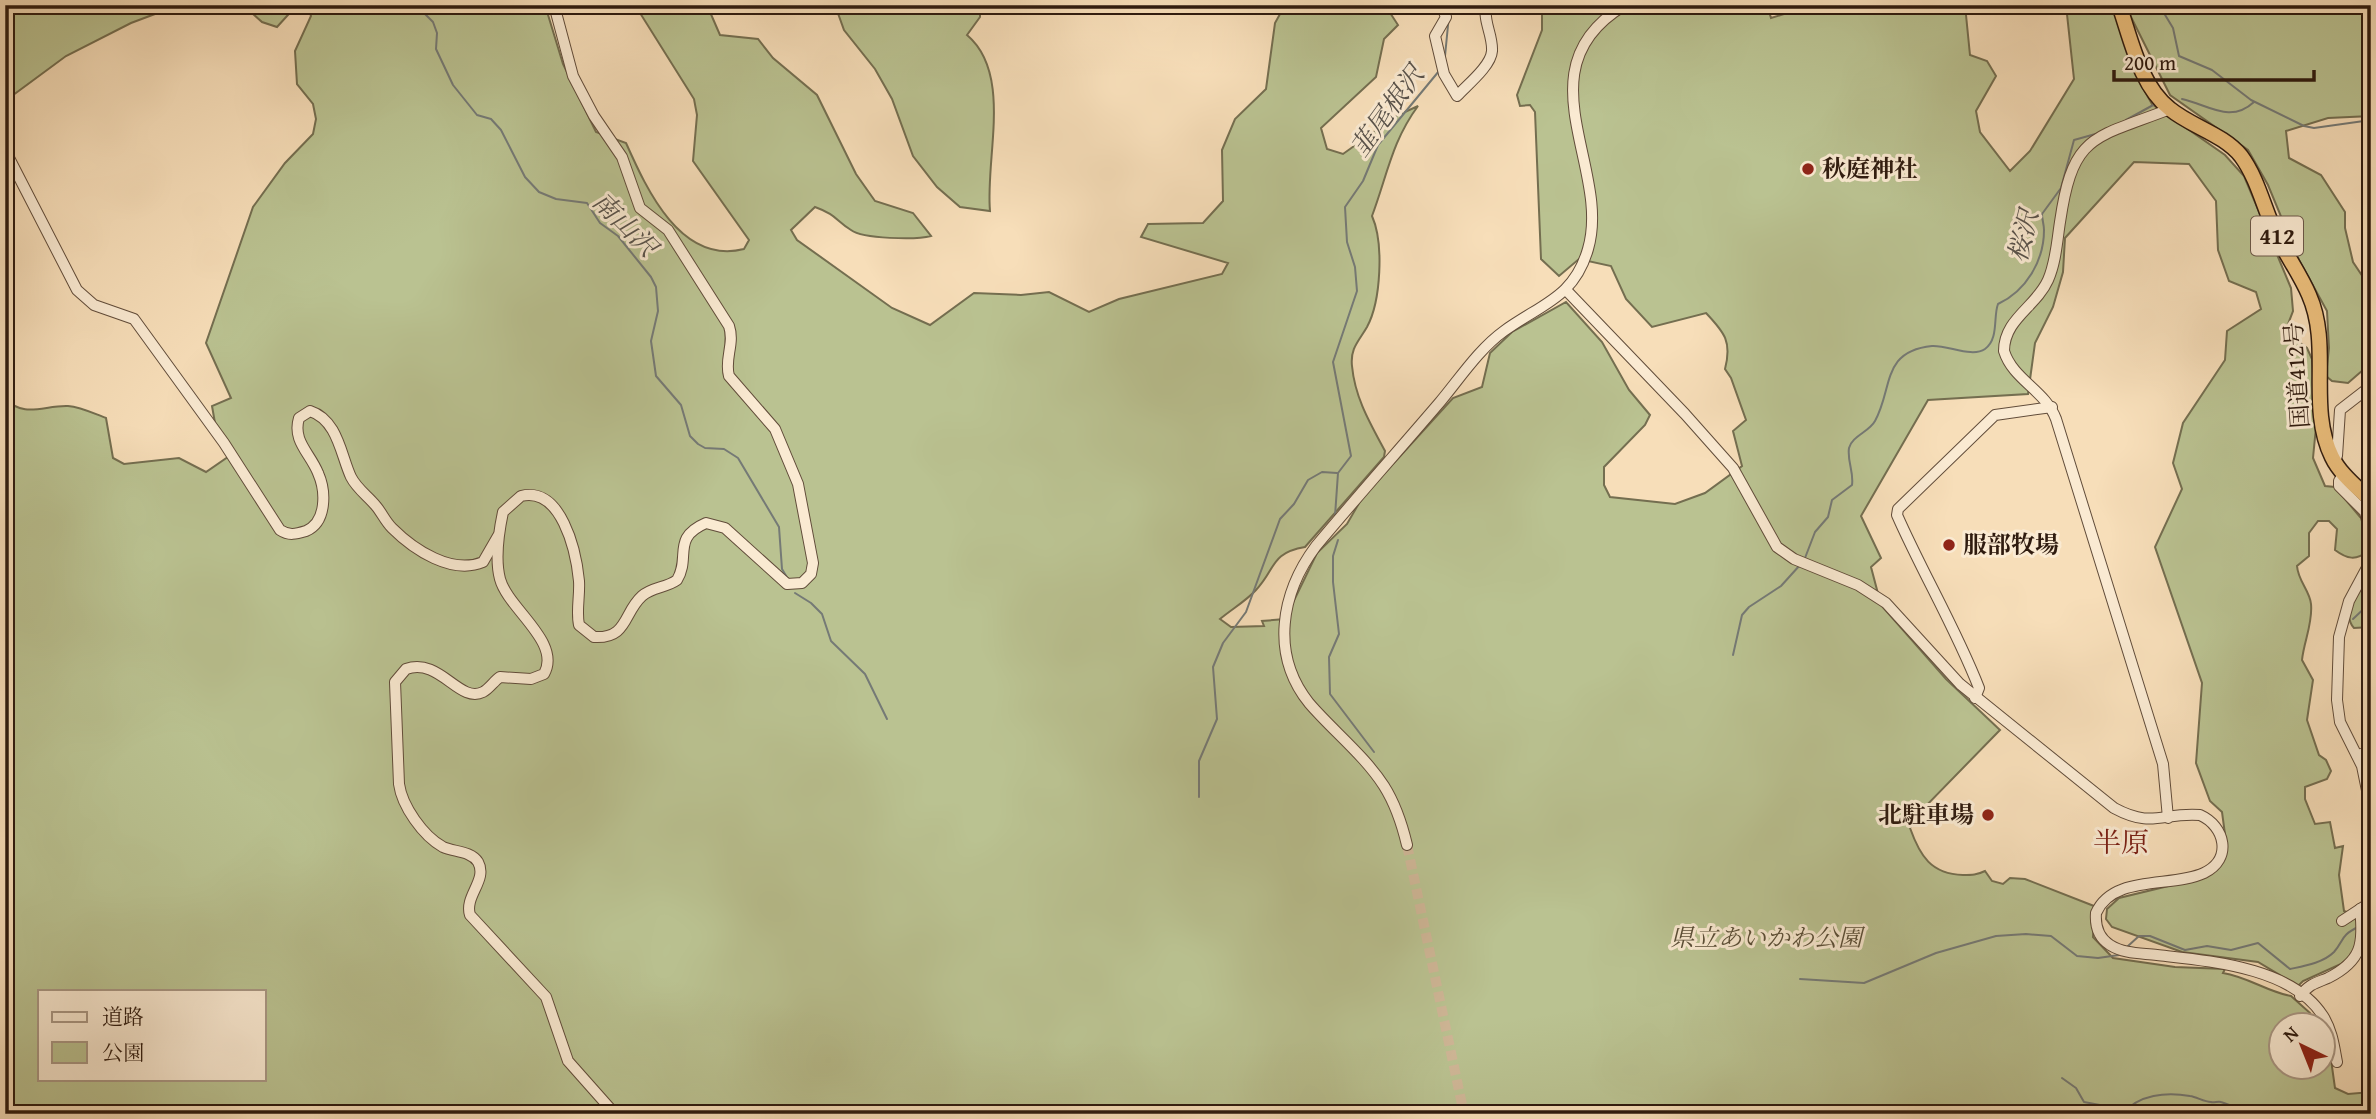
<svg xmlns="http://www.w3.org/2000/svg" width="2376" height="1119" viewBox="0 0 2376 1119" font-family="'Gentium Book Plus','Noto Serif JP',serif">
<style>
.green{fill:#bac291;stroke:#746e50;stroke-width:2;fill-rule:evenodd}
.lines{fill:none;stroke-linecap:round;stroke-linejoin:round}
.stream{stroke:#757a76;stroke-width:2}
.minor-tunnel{stroke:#cfb797;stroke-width:10;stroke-dasharray:10 5;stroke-linecap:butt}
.minor-casing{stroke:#614c3a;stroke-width:12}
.highway-casing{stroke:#2f1b0f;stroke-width:17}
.minor{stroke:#faead2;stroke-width:10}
.highway{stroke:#ecbf7c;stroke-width:14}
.poi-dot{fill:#8f2418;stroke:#faead2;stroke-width:2.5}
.labels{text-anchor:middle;stroke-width:6;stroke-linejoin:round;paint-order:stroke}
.shield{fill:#faead2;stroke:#6c594a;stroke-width:2}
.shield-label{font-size:23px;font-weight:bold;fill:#2f1b0f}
.poi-label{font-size:24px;font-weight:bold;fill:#2f1b0f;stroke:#faead2;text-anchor:start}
.street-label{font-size:24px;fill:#2f1b0f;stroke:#faead2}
.park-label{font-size:24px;font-style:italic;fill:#594d36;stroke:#faead2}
.water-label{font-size:26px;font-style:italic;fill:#58524b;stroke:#faead2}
.quarter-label{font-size:28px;fill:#7a1f14;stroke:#faead2}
</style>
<rect width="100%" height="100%" fill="#f7deb9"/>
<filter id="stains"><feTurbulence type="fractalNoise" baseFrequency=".00286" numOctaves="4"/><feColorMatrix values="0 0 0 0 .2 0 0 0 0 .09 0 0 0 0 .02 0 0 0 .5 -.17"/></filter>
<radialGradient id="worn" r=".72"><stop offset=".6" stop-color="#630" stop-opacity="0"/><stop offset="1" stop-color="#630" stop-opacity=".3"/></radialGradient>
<!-- green -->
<g class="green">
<polygon points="33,5 179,5 131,23 66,56 5,101 5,11"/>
<polygon points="243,5 297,5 277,27 262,22"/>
<path d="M301,5H545L563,64L596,132L626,143C647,190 681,265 744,249L749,240L693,161L697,115L694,99L640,13L639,5H707L720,35L758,39L773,58L817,95L856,174L875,201L913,213L931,236C916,240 863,239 851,230C835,220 837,215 815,207L791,230L797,240L892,308L930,325L974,293L1021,295L1049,292L1089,312L1119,299L1222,274L1228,263L1141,237L1148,224L1203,223L1223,201L1222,150L1235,119L1266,89L1275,23L1285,5H1385L1398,25L1384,39L1376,77L1321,128L1327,149L1343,154L1396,116L1418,106C1392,141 1387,176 1372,216C1384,243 1381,301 1367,327C1359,341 1350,348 1352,366C1355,398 1370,423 1385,451L1384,457L1305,547C1270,553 1276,569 1256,590C1246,601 1232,609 1220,619L1231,627L1264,626L1262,621L1285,619L1317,553L1347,524L1362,498L1453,398L1482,387L1490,353L1512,332L1566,302L1602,342L1629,390L1650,415L1645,425L1604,467V485L1610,497L1675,504L1705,493L1742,466L1733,431L1746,420L1731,378L1725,369C1732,342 1725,333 1706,313L1652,327L1626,299L1611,266L1579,259L1559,276L1541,259L1535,112L1530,105L1520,106L1517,95L1542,30V5H1767L1771,18L1784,14V5H1965L1970,55L1987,61L1996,76L1976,111L1980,132L2010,171L2030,151L2074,79L2066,5H2112L2139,81L2152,104L2225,155L2244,176L2291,288L2293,311L2285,332L2307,348L2312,359L2316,427L2313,458L2325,486L2335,487L2360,517L2371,523L2368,551C2356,561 2347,559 2335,550L2337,529L2329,521H2318L2309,533V556L2297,566C2298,581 2310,591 2311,604C2313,623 2304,641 2302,660L2313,680L2307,720L2319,755L2326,760L2331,771L2327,779L2305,787V799L2315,824L2330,822L2335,848L2343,846L2339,875L2344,911L2355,915L2371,912V936L2359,941L2358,949L2341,964L2303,981L2298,986L2258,962L2182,952L2112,927L2106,919L2107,909L2119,898L2193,880L2227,849L2222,812L2210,801L2196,763L2202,683L2155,547L2182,489L2173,463L2183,423L2225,360L2227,331L2261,309L2256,292L2229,281L2218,250L2216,201L2189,164L2134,162L2065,238L2063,272L2053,307L2035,343L2028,394L1928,400L1861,516L1881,558L1871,567L1881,605L1946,679L2000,730L1918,814L1910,828C1920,856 1931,874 1963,875C1972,875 1977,875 1985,871L1992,881L2003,884L2010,878L2025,879L2094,906L2093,937L2113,958L2175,967L2225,969L2223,973C2248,977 2268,992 2291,996L2310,1013L2314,1024H2282V1066H2324V1032L2327,1031L2335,1088L2348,1094L2371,1092V1114H5V398C24,419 44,405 68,406C81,407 95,414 106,418L113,458L124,464L179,458L206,472L235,452L215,423L212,406L231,398L206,343L253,207L285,163L313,134L316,119L313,104L297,84L295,51L311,16L308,8ZM40,991H264V1079H40Z"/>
<path d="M835,5H980V17L967,35C1013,74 985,158 990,211L960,207L937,187L913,156L892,99L875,69L844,30Z"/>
<polygon points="2125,5 2371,5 2371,116 2328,118 2286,131 2289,158 2321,175 2345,212 2345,228 2353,262 2371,289 2371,363 2348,383 2332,381 2326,376 2329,348 2327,311 2299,260 2268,185 2248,150 2170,95"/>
<path d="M2371,573V627L2354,628C2340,613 2360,585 2371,573Z"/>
</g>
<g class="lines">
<!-- stream -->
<g class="stream">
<polyline points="402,5 425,14 433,22 437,33 436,49 453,85 477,115 491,119 501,130 525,177 539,192 556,199 587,203 600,223 618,236 651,277 656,287 658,311 651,341 656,376 681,405 690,436 698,444 705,448 724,449 738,458 779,527 782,569 788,579"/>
<polyline points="2159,5 2173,28 2179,56 2212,70 2251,100 2304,126 2314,128 2371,120"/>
<polyline points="1445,56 1450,5"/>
<path d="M2182,99C2209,105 2230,124 2254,102"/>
<polyline points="2126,120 2155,104"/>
<polyline points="1335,516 1338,473 1351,456 1333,362 1357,291 1355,267 1347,242 1345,207 1363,181 1378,145 1439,71"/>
<polyline points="1338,540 1333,556 1333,582 1339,634 1329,657 1330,694 1374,752"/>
<path d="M1805,558L1815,532L1828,517L1832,500L1852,485C1854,472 1847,461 1849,448C1852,436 1869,432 1875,421C1893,389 1881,351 1932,346C1948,345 1972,358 1985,349C1999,339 1993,317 1998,304C2026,291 2044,261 2044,230C2044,224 2042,220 2042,214L2061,188L2074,140L2099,133"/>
<polyline points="795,593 811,603 822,614 831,641 865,674 887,719"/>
<polyline points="2353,619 2371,602"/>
<polyline points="1733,655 1742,615 1749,607 1781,586 1800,565"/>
<polyline points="1199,797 1199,761 1217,719 1213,667 1223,643 1246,612 1280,519 1294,504 1308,480 1322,472 1337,473"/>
<path d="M2128,946L2139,936H2150L2185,950L2207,946L2231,950L2258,943L2290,969C2304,966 2323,963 2334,952C2345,939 2340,936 2358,927"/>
<polyline points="1800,979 1864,983 1936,953 1996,936 2026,934 2051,936 2077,956 2098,958 2119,955"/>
<polyline points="2062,1078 2076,1088 2084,1102 2126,1110"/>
<path d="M2123,1114C2138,1094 2167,1092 2190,1096C2197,1097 2204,1102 2211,1102C2214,1103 2218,1101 2221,1102C2238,1107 2245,1116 2262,1105L2287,1109L2290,1114"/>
</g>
<!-- minor-tunnel -->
<polyline class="minor-tunnel" points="1407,845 1464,1114"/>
<defs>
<g id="minor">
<path d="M554,5L573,76L594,116L622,157L640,208L668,230L729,326C735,344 724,359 729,376L775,429L798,484L813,563L811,574L802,583L787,584L725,528L706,523C671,538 691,557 677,580C666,588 652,587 642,596C623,613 628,639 594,637L579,625C576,611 580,596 579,581C576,550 561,486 521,496L503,512C499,531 495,560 500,579C508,609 562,642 544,674L531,679L500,677C494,681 489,689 483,692C459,704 440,657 406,669L395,682L399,784C402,806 423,836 443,847C454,852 471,851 478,862C488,880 464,896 470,915L546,997L568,1061L615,1114"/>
<path d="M1441,5L1446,17L1435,36L1444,74L1457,96C1467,85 1491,66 1492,51C1493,35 1483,22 1486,5"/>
<path d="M5,150L77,290L94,305L134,319L224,443L280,530C289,536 296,534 306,531C327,522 326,491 318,473C310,453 292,441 299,418L310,411C338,420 341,456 351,477C357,489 368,496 376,506C382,513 385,521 392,528C414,550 452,575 483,562L498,536"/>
<path d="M1566,290L1685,414L1733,468L1777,547L1794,559L1858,585L1886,603L1960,684L2114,808C2153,829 2162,812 2200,815C2225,826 2233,859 2204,873C2172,888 2113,874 2096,913C2095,926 2099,938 2110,945C2124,954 2142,953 2157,955C2209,961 2292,967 2323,1016C2332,1030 2334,1046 2337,1062"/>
<polyline points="2332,459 2337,456 2340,410 2371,386"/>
<polyline points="2344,474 2339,481 2339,486 2365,512 2371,539"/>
<polyline points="2371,560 2349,601 2339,637 2337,700 2340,722 2362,766 2371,810"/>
<path d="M1975,698L1979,688C1956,629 1923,574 1897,515L1898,509L1995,415L2052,407"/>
<polyline points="2357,755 2371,752"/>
<path d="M2168,818L2163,764L2056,419C2045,390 2013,380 2004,351C2004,319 2036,307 2048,280C2056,262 2057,241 2060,222C2073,133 2093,139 2170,109"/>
<path d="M1407,845C1402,824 1396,805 1384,786C1364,755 1333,731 1309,703C1270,654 1281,593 1316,546C1357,497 1399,450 1440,402C1460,378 1479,349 1504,331C1541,304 1574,298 1588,249C1612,168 1519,68 1625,5"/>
<polyline points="2342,921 2371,902"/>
<path d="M2300,996C2309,984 2316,983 2328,978C2362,961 2364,943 2360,909"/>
</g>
<path id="highway" d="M2119,5C2131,39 2140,86 2170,109C2192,127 2223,134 2241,156C2258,179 2264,209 2276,234C2286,255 2300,274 2309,295C2332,347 2307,406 2332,457C2340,474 2357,487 2371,501"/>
</defs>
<!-- minor casing -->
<use href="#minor" class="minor-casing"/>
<!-- highway casing -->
<use href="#highway" class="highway-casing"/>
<!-- minor -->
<use href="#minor" class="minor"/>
<!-- highway -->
<use href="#highway" class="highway"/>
</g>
<!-- markers -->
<g class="poi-dot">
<circle cx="1808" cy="169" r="7"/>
<circle cx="1949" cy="545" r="7"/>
<circle cx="1988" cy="815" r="7"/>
</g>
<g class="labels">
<!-- shield labels -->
<rect class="shield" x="2251" y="216.5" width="52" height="39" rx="5"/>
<g class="shield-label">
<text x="2277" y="244">412</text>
</g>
<!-- poi labels -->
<g class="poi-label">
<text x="1822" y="177">秋庭神社</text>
<text x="1963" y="553">服部牧場</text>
<text x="1974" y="823" text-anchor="end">北駐車場</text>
</g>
<!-- street labels -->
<g class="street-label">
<text transform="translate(2297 375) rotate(-94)" y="8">国道412号</text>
</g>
<!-- park labels -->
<g class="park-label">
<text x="1766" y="946">県立あいかわ公園</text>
</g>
<!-- water labels -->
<g class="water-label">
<text transform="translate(1387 111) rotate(-54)" y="9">韮尾根沢</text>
<text transform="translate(625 224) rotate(45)" y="9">南山沢</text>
<text transform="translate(2023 236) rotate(-76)" y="9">桜沢</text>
</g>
<!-- quarter labels -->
<g class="quarter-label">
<text x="2121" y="852">半原</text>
</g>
</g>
<!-- margin -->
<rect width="2376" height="1119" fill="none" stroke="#f7deb9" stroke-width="28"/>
<rect x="7" y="7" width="2362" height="1105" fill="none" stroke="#2f1b0f" stroke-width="3.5"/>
<rect x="14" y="14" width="2348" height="1091" fill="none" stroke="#2f1b0f" stroke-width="2"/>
<!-- legend -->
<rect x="38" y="990" width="228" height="91" fill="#faead2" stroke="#a99784" stroke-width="2"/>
<rect x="52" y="1012" width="35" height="10" fill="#faead2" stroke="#a99784" stroke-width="2"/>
<text x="102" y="1024" font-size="21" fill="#2f1b0f">道路</text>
<rect x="52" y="1042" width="35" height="21" fill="#bac291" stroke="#a99784" stroke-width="2"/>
<text x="102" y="1060" font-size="21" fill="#2f1b0f">公園</text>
<!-- north arrow -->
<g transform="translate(2302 1046) rotate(317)"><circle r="33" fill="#faead2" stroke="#a99784" stroke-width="2"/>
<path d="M0-5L12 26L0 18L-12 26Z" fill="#8f2418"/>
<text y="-10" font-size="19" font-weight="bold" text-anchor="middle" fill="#2f1b0f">N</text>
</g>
<!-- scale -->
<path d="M2114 70v10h200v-10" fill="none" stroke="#2f1b0f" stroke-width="3.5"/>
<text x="2124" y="70" font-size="21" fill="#2f1b0f" stroke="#faead2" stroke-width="5" paint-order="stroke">200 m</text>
<rect width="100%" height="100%" filter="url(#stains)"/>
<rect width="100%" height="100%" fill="url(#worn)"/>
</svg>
